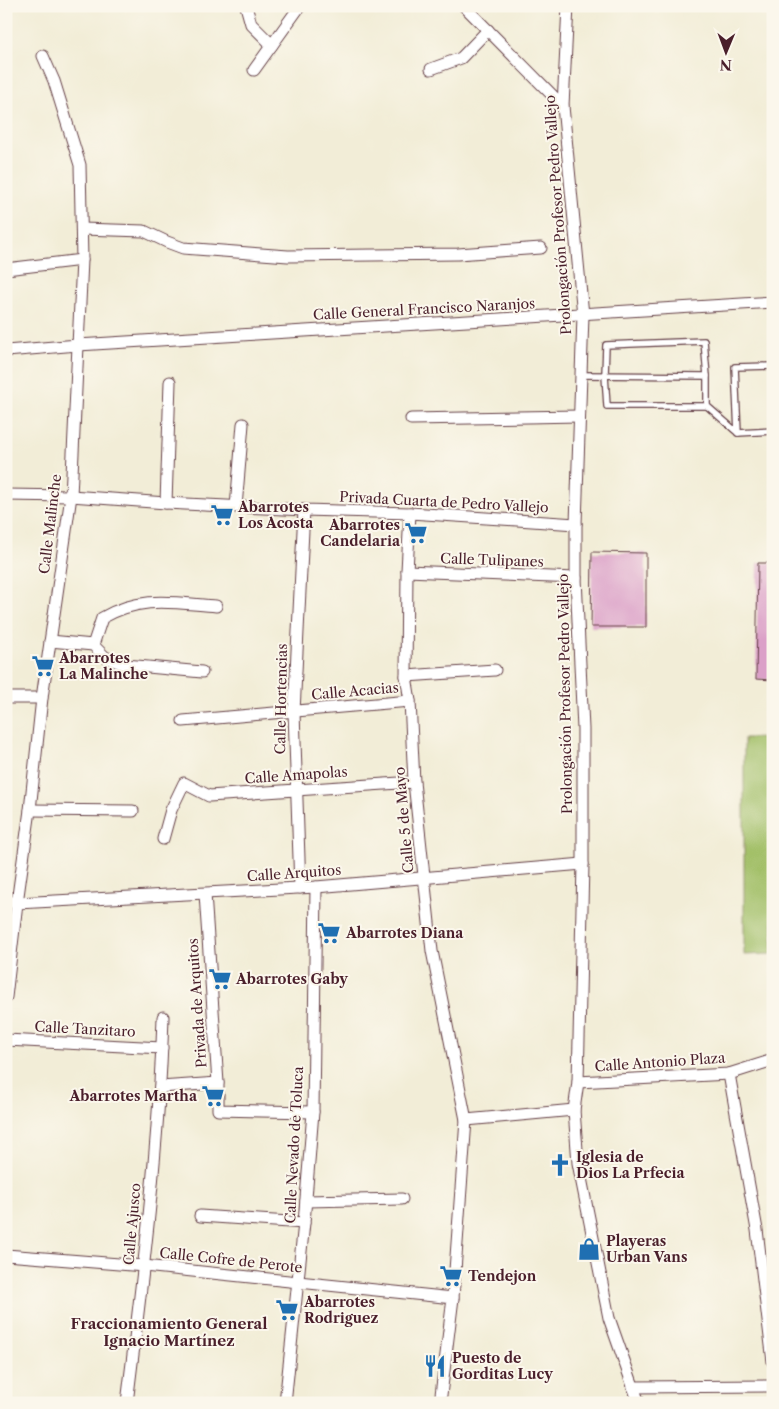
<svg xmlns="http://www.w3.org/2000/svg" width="779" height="1409" viewBox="0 0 779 1409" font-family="'Libre Caslon Text',serif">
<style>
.green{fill:#a2bf67;stroke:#766f49}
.building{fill:#dba0c8}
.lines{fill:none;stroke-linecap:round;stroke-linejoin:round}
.lane-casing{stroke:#633e45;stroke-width:8}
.street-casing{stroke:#633e45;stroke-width:13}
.lane{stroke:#fff;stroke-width:5.5}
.street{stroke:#fff;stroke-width:11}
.labels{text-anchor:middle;stroke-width:4;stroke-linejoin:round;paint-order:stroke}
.street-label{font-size:14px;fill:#4a1f2b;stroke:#fbf7ec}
.poi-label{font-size:14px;font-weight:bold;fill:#4a1f2b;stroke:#fbf7ec;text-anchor:start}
.neighbourhood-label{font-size:15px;font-weight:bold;fill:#4a1f2b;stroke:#fbf7ec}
</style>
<rect width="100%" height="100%" fill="#fbf7ec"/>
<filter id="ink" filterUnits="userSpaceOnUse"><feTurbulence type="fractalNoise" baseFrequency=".02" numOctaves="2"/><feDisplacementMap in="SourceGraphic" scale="10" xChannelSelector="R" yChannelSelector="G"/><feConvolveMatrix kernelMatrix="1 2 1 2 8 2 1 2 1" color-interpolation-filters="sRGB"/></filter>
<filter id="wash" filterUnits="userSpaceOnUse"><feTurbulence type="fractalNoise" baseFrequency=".0096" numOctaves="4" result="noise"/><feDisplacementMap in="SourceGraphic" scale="20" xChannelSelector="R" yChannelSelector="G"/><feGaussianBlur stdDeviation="1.12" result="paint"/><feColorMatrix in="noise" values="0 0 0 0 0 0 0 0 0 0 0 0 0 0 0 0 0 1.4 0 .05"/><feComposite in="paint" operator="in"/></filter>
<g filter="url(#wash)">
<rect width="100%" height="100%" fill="#f2edd7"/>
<!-- green -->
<polygon class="green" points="744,738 773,738 773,954 744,955"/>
<g id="blocks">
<!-- building -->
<g class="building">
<polygon points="592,552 646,553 646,627 591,627"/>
<polygon points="758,563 773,563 773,680 756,679"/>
</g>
</g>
</g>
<g filter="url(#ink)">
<use href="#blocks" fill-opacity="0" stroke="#633e45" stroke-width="1"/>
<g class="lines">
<defs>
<g id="lane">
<polyline points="582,375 707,376 707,406 738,433 773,431"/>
<polyline points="707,376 704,341 606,345 605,375 607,406 707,406"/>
<polyline points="738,433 735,367 773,366"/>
</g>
<g id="street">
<polyline points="246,6 251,24 272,45"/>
<polyline points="464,6 563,106"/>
<polyline points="568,6 563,106 583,315 576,524 576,578 583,729 583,864 578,1082 574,1110 578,1163 609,1318 639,1403"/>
<polyline points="431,69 461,58 488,30"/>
<polyline points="254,70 300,6"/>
<polyline points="82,229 144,231 167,242 183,248 288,256 458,254 541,248"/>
<polyline points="6,269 82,260"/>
<polyline points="6,351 78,345 773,302"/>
<polyline points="411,419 579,416"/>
<polyline points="6,495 71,496 166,503 304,510 410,513 576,524"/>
<polyline points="166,503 170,382"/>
<polyline points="236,507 243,424"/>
<polyline points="410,513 407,571 406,676 410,701 414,782 432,951 466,1120 453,1298 440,1403"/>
<polyline points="407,571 576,578"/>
<polyline points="50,641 93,645 105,657 126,665 202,672"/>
<path d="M93,645L102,618C141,595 174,603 216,606"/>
<polyline points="406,676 495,670"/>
<polyline points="6,698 42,698"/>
<polyline points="183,721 410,701"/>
<polyline points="30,810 133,811"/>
<polyline points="163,839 171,810 184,783 209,796 414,782"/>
<polyline points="300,888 294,712 304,510"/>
<polyline points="205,894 218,1083 218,1110 313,1112"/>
<polyline points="6,901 17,903 316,887 583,864"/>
<polyline points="6,997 17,903 30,810 42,698 71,496 82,260 80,165 54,81 43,56"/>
<polyline points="6,1040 162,1048"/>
<polyline points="729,1074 757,1230 773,1362"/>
<polyline points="578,1082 729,1074 773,1060"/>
<polyline points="160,1087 218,1083"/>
<polyline points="466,1120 574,1110"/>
<polyline points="306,1201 402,1199"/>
<polyline points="200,1216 304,1223"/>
<polyline points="6,1255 144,1266 453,1298"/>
<polyline points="633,1387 773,1386"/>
<path d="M127,1403C143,1275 159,1146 163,1017"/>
<polyline points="285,1403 304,1223 313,1112 316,887"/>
</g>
</defs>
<!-- lane casing -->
<use href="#lane" class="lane-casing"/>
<!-- street casing -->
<use href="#street" class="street-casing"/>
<!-- lane -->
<use href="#lane" class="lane"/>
<!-- street -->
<use href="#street" class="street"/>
</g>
</g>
<!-- icons -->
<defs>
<symbol id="supermarket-bare" viewBox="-9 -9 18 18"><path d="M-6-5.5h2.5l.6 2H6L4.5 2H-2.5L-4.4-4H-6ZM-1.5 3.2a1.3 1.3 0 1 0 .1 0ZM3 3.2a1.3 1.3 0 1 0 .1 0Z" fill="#1f6fb2" stroke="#fbf7ec" stroke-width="2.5" paint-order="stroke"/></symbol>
<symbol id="church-bare" viewBox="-9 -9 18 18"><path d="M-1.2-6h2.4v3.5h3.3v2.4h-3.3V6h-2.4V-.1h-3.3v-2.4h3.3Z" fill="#1f6fb2" stroke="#fbf7ec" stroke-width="2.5" paint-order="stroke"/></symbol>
<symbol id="shop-bare" viewBox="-9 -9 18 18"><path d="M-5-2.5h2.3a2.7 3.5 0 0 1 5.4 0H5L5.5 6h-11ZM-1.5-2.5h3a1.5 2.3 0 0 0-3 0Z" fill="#1f6fb2" stroke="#fbf7ec" stroke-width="2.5" paint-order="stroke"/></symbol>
<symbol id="restaurant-bare" viewBox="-9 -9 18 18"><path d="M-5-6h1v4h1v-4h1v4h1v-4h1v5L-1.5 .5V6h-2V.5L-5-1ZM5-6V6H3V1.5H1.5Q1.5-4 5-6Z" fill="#1f6fb2" stroke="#fbf7ec" stroke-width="2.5" paint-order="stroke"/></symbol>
</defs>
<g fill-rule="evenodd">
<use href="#supermarket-bare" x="206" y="499" width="32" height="32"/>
<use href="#supermarket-bare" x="400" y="517" width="32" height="32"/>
<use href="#supermarket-bare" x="27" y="650" width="32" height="32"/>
<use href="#supermarket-bare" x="313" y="917" width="32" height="32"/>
<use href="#supermarket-bare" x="204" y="963" width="32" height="32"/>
<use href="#supermarket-bare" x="197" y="1080" width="32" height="32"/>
<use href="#church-bare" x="544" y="1149" width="32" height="32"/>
<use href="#shop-bare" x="573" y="1233" width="32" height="32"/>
<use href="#supermarket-bare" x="435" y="1260" width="32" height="32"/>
<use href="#supermarket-bare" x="271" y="1294" width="32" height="32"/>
<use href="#restaurant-bare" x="419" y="1350" width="32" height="32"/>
</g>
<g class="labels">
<!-- street labels -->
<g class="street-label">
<text transform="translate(558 215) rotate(-94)" y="5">Prolongación Profesor Pedro Vallejo</text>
<text transform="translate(424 309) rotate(-3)" y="5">Calle General Francisco Naranjos</text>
<text transform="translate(444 502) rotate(3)" y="5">Privada Cuarta de Pedro Vallejo</text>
<text transform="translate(50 524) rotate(-83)" y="5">Calle Malinche</text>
<text transform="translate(492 560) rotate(2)" y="5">Calle Tulipanes</text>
<text transform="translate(355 691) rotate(-5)" y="5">Calle Acacias</text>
<text transform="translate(565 694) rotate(-91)" y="5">Prolongación Profesor Pedro Vallejo</text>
<text transform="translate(281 699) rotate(-89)" y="5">Calle Hortencias</text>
<text transform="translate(296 775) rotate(-4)" y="5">Calle Amapolas</text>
<text transform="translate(404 820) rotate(-95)" y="5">Calle 5 de Mayo</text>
<text transform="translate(294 873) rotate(-4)" y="5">Calle Arquitos</text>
<text transform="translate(197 1003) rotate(-94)" y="5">Privada de Arquitos</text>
<text transform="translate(85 1029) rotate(3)" y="5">Calle Tanzitaro</text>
<text transform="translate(660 1062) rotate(-4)" y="5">Calle Antonio Plaza</text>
<text transform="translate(294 1145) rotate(-87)" y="5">Calle Nevado de Toluca</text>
<text transform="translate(132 1224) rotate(-85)" y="5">Calle Ajusco</text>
<text transform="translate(231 1260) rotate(6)" y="5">Calle Cofre de Perote</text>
</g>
<!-- poi labels -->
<g class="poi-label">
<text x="238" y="512">Abarrotes<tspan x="238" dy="16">Los Acosta</tspan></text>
<text x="400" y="530" text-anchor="end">Abarrotes<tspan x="400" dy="16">Candelaria</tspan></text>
<text x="59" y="663">Abarrotes<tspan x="59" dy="16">La Malinche</tspan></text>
<text x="346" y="938">Abarrotes Diana</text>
<text x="236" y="984">Abarrotes Gaby</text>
<text x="197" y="1101" text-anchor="end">Abarrotes Martha</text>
<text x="576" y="1162">Iglesia de<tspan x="576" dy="16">Dios La Prfecia</tspan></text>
<text x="606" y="1246">Playeras<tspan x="606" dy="16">Urban Vans</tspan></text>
<text x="468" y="1281">Tendejon</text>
<text x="304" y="1307">Abarrotes<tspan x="304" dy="16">Rodriguez</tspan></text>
<text x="452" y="1363">Puesto de<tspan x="452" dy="16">Gorditas Lucy</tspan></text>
</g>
<!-- neighbourhood labels -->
<g class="neighbourhood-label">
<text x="169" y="1329">Fraccionamiento General<tspan x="169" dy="17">Ignacio Martínez</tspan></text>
</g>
</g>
<!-- margin -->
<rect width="779" height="1409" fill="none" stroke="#fbf7ec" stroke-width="25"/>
<!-- north arrow -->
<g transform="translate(726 52) rotate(181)" stroke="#fbf7ec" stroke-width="4" paint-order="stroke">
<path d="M0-4L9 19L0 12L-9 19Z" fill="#4a1f2b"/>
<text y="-8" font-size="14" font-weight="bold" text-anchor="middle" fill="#4a1f2b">N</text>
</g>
</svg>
